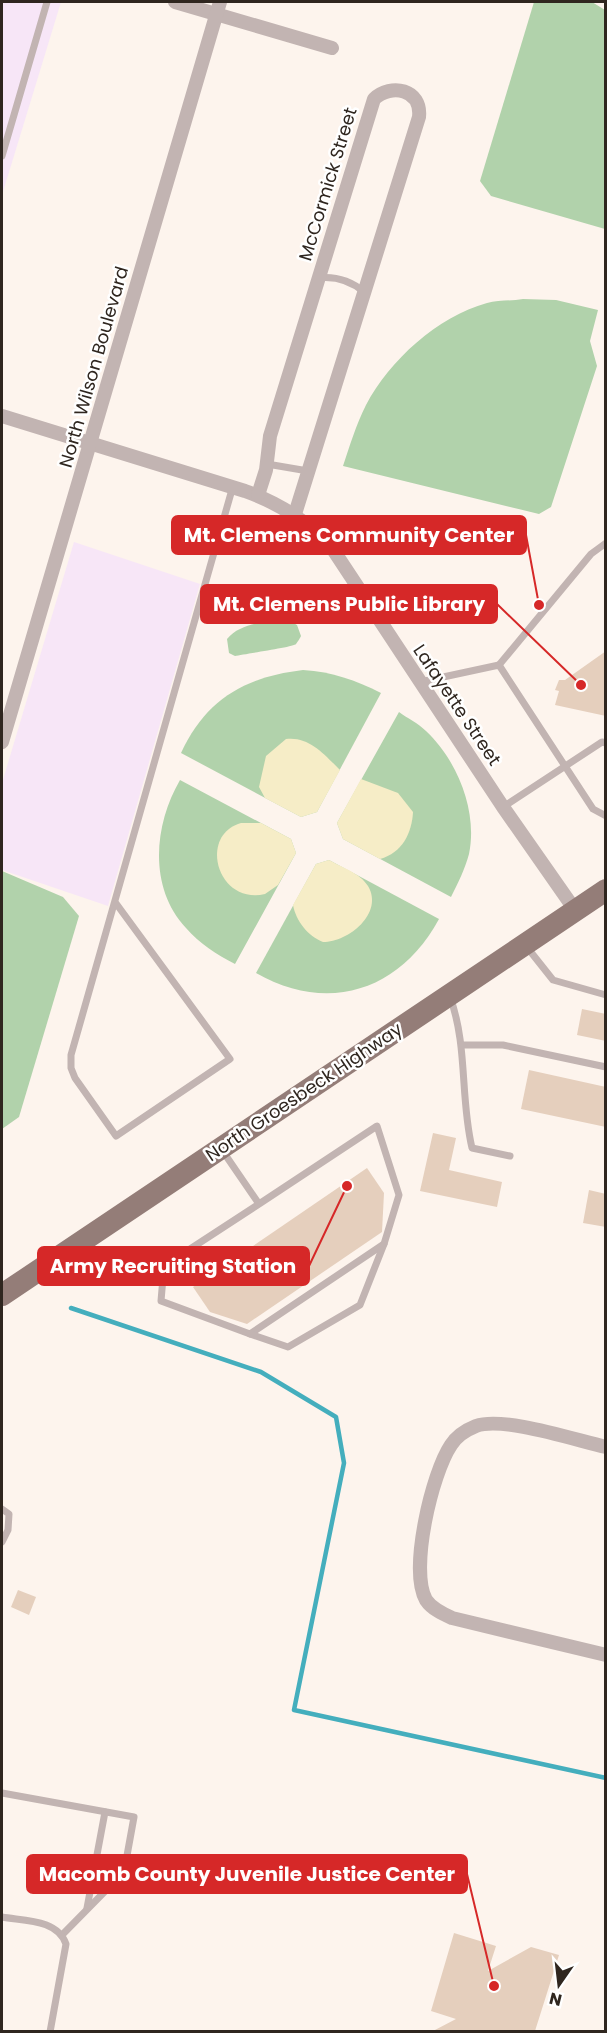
<svg xmlns="http://www.w3.org/2000/svg" width="607" height="2033" viewBox="0 0 607 2033" font-family="Poppins,sans-serif">
<style>
.industrial{fill:#f7e6f7}
.green{fill:#b1d2ab}
.sand{fill:#f6edc7}
.lines{fill:none;stroke-linecap:round;stroke-linejoin:round}
.stream{stroke:#44aebd;stroke-width:4.5}
.building{fill:#e5cfbd}
.service{stroke:#c2b4b2;stroke-width:7}
.minor{stroke:#c2b4b2;stroke-width:14}
.primary{stroke:#947d78;stroke-width:22}
.labels{text-anchor:middle;stroke-width:5;stroke-linejoin:round;paint-order:stroke}
.street-label{font-size:18px;fill:#2f261f;stroke:#fff}
.leader{fill:none;stroke:#d62828;stroke-width:2}
.callout-dot{fill:#d62828;stroke:#fff;stroke-width:2}
.callout{fill:#d62828;stroke:#d62828;stroke-width:2}
.callout-label{font-size:20px;text-anchor:middle;font-weight:bold;fill:#fff}
</style>
<rect width="100%" height="100%" fill="#fdf4ed"/>
<!-- industrial -->
<g class="industrial">
<polygon points="2,2 61,2 2,195"/>
<polygon points="74,542 200,584 108,906 2,870 2,783"/>
</g>
<!-- green -->
<g class="green">
<polygon points="534,2 592,2 605,10 605,229 491,196 480,181"/>
<path d="M523,299L556,300L598,310L590,341L597,366L551,507L539,514L343,466C350,445 356,425 366,405C390,360 437,317 487,303C498,300 512,301 523,299Z"/>
<path d="M278,619L288,620L297,625L301,636C300,638 297,643 296,644C294,647 244,654 235,656L229,653L227,639C239,624 260,623 278,619Z"/>
<path d="M303,670C333,672 355,680 381,693L317,812L301,817L181,753C206,699 245,677 303,670Z"/>
<path d="M399,712C407,718 418,723 426,731C457,760 478,811 469,854C465,869 458,883 451,897L343,839L337,823Z"/>
<path d="M180,780L291,839L296,853L235,964C216,954 200,944 186,928C148,887 154,825 180,780Z"/>
<path d="M329,860L439,919C400,991 328,1014 256,973L316,864Z"/>
<polygon points="2,871 63,897 79,916 19,1117 2,1129"/>
</g>
<!-- sand -->
<g class="sand">
<path d="M286,739C309,736 325,755 340,770L317,812L301,817L265,798L259,787L266,756Z"/>
<path d="M361,779L398,793L413,812C412,833 402,853 380,859L343,839L337,823Z"/>
<path d="M241,823H261L291,839L296,853L278,885L265,894C217,905 198,835 241,823Z"/>
<path d="M329,860C341,867 360,873 368,886C384,913 349,942 323,942C308,936 296,921 293,905L316,864Z"/>
</g>
<g class="lines">
<!-- stream -->
<polyline class="stream" points="71,1308 261,1372 336,1417 344,1463 294,1710 606,1778"/>
</g>
<!-- building -->
<g class="building">
<polygon points="606,651 606,716 555,705 559,691 555,690 559,680 565,680"/>
<polygon points="582,1009 606,1014 606,1041 577,1035"/>
<polygon points="529,1070 606,1087 606,1127 521,1109"/>
<polygon points="433,1133 456,1138 449,1170 502,1182 497,1207 420,1191"/>
<polygon points="367,1168 384,1193 382,1232 247,1324 210,1312 193,1287"/>
<polygon points="589,1190 606,1194 606,1227 583,1223"/>
<polygon points="18,1590 36,1597 29,1615 11,1607"/>
<polygon points="454,1933 496,1946 488,1971 531,1947 559,1955 535,2031 433,2031 456,2019 431,2011"/>
</g>
<g class="lines">
<!-- service -->
<g class="service">
<polyline points="2,156 47,2"/>
<path d="M318,278C336,276 351,281 364,292"/>
<polyline points="267,464 308,471"/>
<polyline points="499,665 591,554 606,543"/>
<polyline points="420,682 499,665 593,809 606,816"/>
<polyline points="503,807 602,742 606,743"/>
<polyline points="115,902 230,1059 116,1136 75,1078 71,1068 71,1055 233,486"/>
<polyline points="526,946 553,980 606,995"/>
<path d="M450,997C468,1046 460,1098 472,1148L510,1156"/>
<polyline points="462,1045 503,1045 606,1067"/>
<polyline points="222,1150 259,1204 164,1266 161,1301 250,1334 384,1244 399,1195 377,1126 259,1204"/>
<polyline points="250,1334 288,1347 360,1305 384,1244"/>
<polyline points="2,1509 9,1514 8,1530 2,1542"/>
<polyline points="2,1793 134,1817 124,1872 62,1935"/>
<polyline points="87,1908 105,1812"/>
<path d="M2,1917C24,1921 57,1919 66,1944L50,2032"/>
</g>
<!-- minor -->
<g class="minor">
<polyline points="175,2 332,48"/>
<path d="M2,416L245,491C281,504 309,522 334,551L503,807L575,910"/>
<path d="M258,495L266,470L270,436L374,99C391,83 422,89 419,117L295,514"/>
<polyline points="2,742 220,2"/>
<path d="M606,1447C575,1440 503,1416 476,1426C466,1430 456,1437 451,1445C432,1473 409,1570 426,1600C432,1609 443,1614 452,1618L606,1655"/>
</g>
<!-- primary -->
<polyline class="primary" points="2,1295 606,890"/>
</g>
<g class="labels">
<!-- street labels -->
<g class="street-label">
<text transform="translate(328 184) rotate(-73)" y="6">McCormick Street</text>
<text transform="translate(94 367) rotate(-74)" y="6">North Wilson Boulevard</text>
<text transform="translate(457 705) rotate(56)" y="6">Lafayette Street</text>
<text transform="translate(304 1092) rotate(-34)" y="6">North Groesbeck Highway</text>
</g>
</g>
<!-- callouts -->
<path class="leader" d="M539 605L526 535M581 685L497 604M347 1186L309 1266M494 1986L467 1874"/>
<g class="callout-dot">
<circle cx="539" cy="605" r="6"/>
<circle cx="581" cy="685" r="6"/>
<circle cx="347" cy="1186" r="6"/>
<circle cx="494" cy="1986" r="6"/>
</g>
<g class="callout">
<rect x="172" y="516" width="354" height="38" rx="6"/>
<rect x="201" y="585" width="296" height="38" rx="6"/>
<rect x="38" y="1247" width="271" height="38" rx="6"/>
<rect x="27" y="1855" width="440" height="38" rx="6"/>
</g>
<g class="callout-label">
<text x="349" y="542">Mt. Clemens Community Center</text>
<text x="349" y="611">Mt. Clemens Public Library</text>
<text x="173" y="1273">Army Recruiting Station</text>
<text x="247" y="1881">Macomb County Juvenile Justice Center</text>
</g>
<!-- border -->
<rect width="607" height="2033" fill="none" stroke="#2f261f" stroke-width="6"/>
<!-- north arrow -->
<g transform="translate(559 1985) rotate(194)" stroke="#ffffff" stroke-width="4.5" paint-order="stroke">
<path d="M0-4.5L10 22L0 15L-10 22Z" fill="#2f261f"/>
<text y="-9" font-size="16" font-weight="bold" text-anchor="middle" fill="#2f261f">N</text>
</g>
</svg>
